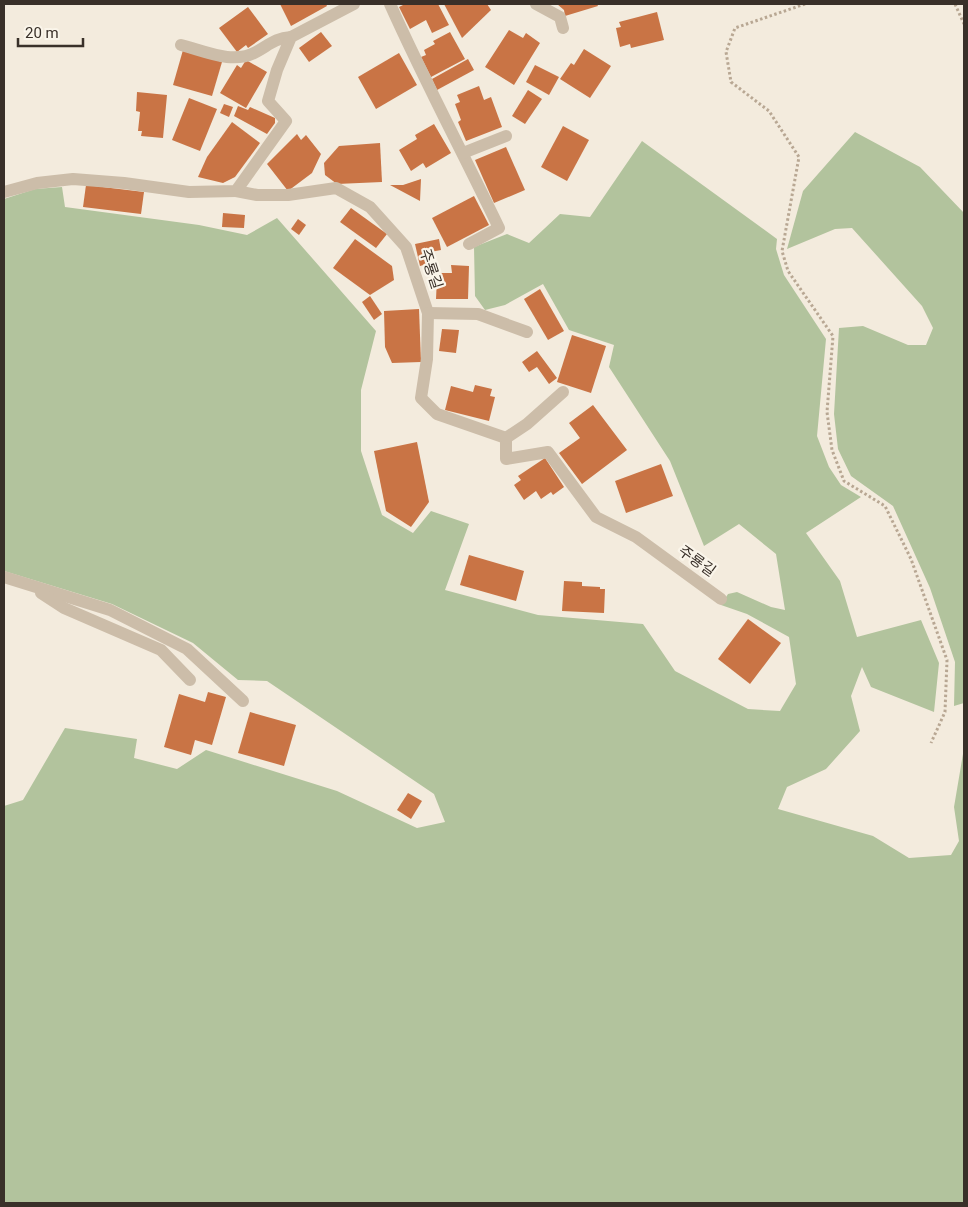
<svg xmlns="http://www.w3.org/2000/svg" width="968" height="1207" viewBox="0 0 968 1207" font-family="Roboto,'Noto Sans KR',sans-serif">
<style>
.green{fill:#b2c39d}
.building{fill:#c97445}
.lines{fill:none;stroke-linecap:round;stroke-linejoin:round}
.path{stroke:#b8a793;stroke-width:3;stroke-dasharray:2.5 2.5;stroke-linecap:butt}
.minor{stroke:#ccbda9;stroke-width:12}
.labels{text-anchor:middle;stroke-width:4.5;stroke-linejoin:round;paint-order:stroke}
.street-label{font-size:15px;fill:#393029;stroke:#faf5ea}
</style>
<rect width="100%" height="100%" fill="#f3ebdd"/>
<!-- green -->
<g class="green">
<polygon points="855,132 920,167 964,213 964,703 954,706 955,662 930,588 893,506 851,476 838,449 834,414 839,328 863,326 908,345 926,345 933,328 922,306 852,228 835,229 787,249 803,191"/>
<polygon points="642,141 777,239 776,249 784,275 826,339 817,436 829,467 841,485 861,497 806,533 840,581 857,637 921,620 939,663 934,712 871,687 862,667 851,696 860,731 826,769 787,787 778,809 873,836 909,858 951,855 959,841 954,807 964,748 964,1203 4,1203 4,806 23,800 65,728 137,739 134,758 177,769 206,750 337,791 417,828 445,822 434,794 267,681 238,680 193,643 112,604 4,571 4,199 35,189 62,187 65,207 199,225 247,235 277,218 376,331 361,390 361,451 382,515 413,533 431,511 469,524 445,590 538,615 643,624 675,671 748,709 780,711 796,684 789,637 747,614 721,605 728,594 737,592 771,607 785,610 776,554 739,524 704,546 670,461 609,367 614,345 569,330 543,284 505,305 485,310 475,296 474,247 507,234 529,243 560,214 590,217"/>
</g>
<!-- building -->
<g class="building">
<polygon points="280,4 326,4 327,6 291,26"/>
<polygon points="405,4 438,4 449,25 432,33 426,20 410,29 399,7"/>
<polygon points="444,4 487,4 491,10 462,38"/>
<polygon points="557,4 597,4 598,6 565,16 564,10"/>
<polygon points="248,7 268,34 248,48 246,45 237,52 219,28"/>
<polygon points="657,12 664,40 631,48 630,44 620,47 616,28 621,27 619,22"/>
<polygon points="509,30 523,38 526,33 540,43 514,85 485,67"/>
<polygon points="321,32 332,46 309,62 299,48"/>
<polygon points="450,32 465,59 431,77 421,57 426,55 424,50 435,44 433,41"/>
<polygon points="584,49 611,66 590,98 560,79 571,63 574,65"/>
<polygon points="183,50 222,62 212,96 173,85"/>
<polygon points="399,53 417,85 376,109 358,77"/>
<polygon points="468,59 474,70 437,90 432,79"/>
<polygon points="246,60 267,72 246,108 220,93 237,65 241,68"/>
<polygon points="535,65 559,77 549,95 526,82"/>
<polygon points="479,86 484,100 491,97 502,127 466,141 458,122 461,120 455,104 460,102 457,95"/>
<polygon points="528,90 542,99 525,124 512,116"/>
<polygon points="137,92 167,95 163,138 141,136 142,131 138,131 140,112 136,111"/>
<polygon points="189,98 217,109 200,151 172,140"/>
<polygon points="224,104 233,107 229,117 220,113"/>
<polygon points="238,106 248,110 250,107 275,118 275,123 267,134 234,116"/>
<polygon points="232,122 260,143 235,177 223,183 198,177 207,157"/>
<polygon points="434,124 451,153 426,168 423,163 411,171 399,150 417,139 415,135"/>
<polygon points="563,126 589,140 567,181 541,167"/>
<polygon points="297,134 301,140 306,135 321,154 312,173 288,191 267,164"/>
<polygon points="380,143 382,182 337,184 325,175 324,163 339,146"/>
<polygon points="506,147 525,190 494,203 475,160"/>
<polygon points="421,179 420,201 390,185 403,185"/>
<polygon points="86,185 144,192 141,214 83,207"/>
<polygon points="474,196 489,225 447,247 432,218"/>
<polygon points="351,208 387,234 376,248 340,222"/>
<polygon points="223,213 245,215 244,228 222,227"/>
<polygon points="298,219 306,225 299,235 291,229"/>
<polygon points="355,239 392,266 394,280 370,295 333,268"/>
<polygon points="439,239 441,250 425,253 427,264 420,266 415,244"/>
<polygon points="451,265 469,266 468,299 436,299 437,278 441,278 441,273 452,273"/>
<polygon points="540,289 564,331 548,340 524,299"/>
<polygon points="370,296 382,314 374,320 362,302"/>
<polygon points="419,309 421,362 392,363 385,347 384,311"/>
<polygon points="442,329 459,330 456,353 439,351"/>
<polygon points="572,335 606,346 591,393 557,382"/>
<polygon points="537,351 557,378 549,384 537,367 529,372 522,362"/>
<polygon points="475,385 492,389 490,396 495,397 489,421 445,410 451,386 473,392"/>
<polygon points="593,405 627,450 582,484 559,453 580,438 569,423"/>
<polygon points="417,442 429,502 411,527 386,511 374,451"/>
<polygon points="545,458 564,487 553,495 551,492 541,499 536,491 524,500 514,485 521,480 518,476"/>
<polygon points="661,464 673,496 626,513 615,481"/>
<polygon points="469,555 524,571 516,601 460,585"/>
<polygon points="564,581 582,582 582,586 600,587 600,589 605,589 604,613 562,611"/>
<polygon points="748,619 781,643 750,684 718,659"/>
<polygon points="208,692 226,697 212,745 195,740 191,755 164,747 179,694 205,702"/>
<polygon points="250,712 296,725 284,766 238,753"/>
<polygon points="408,793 422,801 411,819 397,810"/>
</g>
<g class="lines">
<!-- path -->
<g class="path">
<polyline points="805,4 735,28 726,52 731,82 769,111 799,157 782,251 788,271 833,336 827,412 832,450 844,481 885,506 911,559 947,660 945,712 931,743"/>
<polyline points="955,4 964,24"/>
</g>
<!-- minor -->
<g class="minor">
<path d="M390,4C424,80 463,153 499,228L469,244"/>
<polyline points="536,4 560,17 563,28"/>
<path d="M181,45C205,51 233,65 256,52C269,45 275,38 291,37"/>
<polyline points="463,153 506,136"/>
<polyline points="236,191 257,195 288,195 336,188 370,207 406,247 428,313 427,359 421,398 437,414 506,438 506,459 548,452 596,517 636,537 721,599"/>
<polyline points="4,192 37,183 73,179 124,183 189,192 236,191 286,121 268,101 277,70 291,37 354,4"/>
<polyline points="428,313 478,314 527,332"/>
<polyline points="506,438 527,424 563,392"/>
<polyline points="4,577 110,610 187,649 243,701"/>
<polyline points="41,593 64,608 161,650 190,680"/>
</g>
</g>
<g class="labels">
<!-- street labels -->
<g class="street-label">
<text transform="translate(431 269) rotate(72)" y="5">주룡길</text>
<text transform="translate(697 561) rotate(36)" y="5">주룡길</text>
</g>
</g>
<!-- border -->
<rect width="968" height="1207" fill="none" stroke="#393029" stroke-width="10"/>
<!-- scale -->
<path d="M18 38v8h65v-8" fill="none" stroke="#393029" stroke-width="2.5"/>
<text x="25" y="38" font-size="15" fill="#393029" stroke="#faf5ea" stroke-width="4" paint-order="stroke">20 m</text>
</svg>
